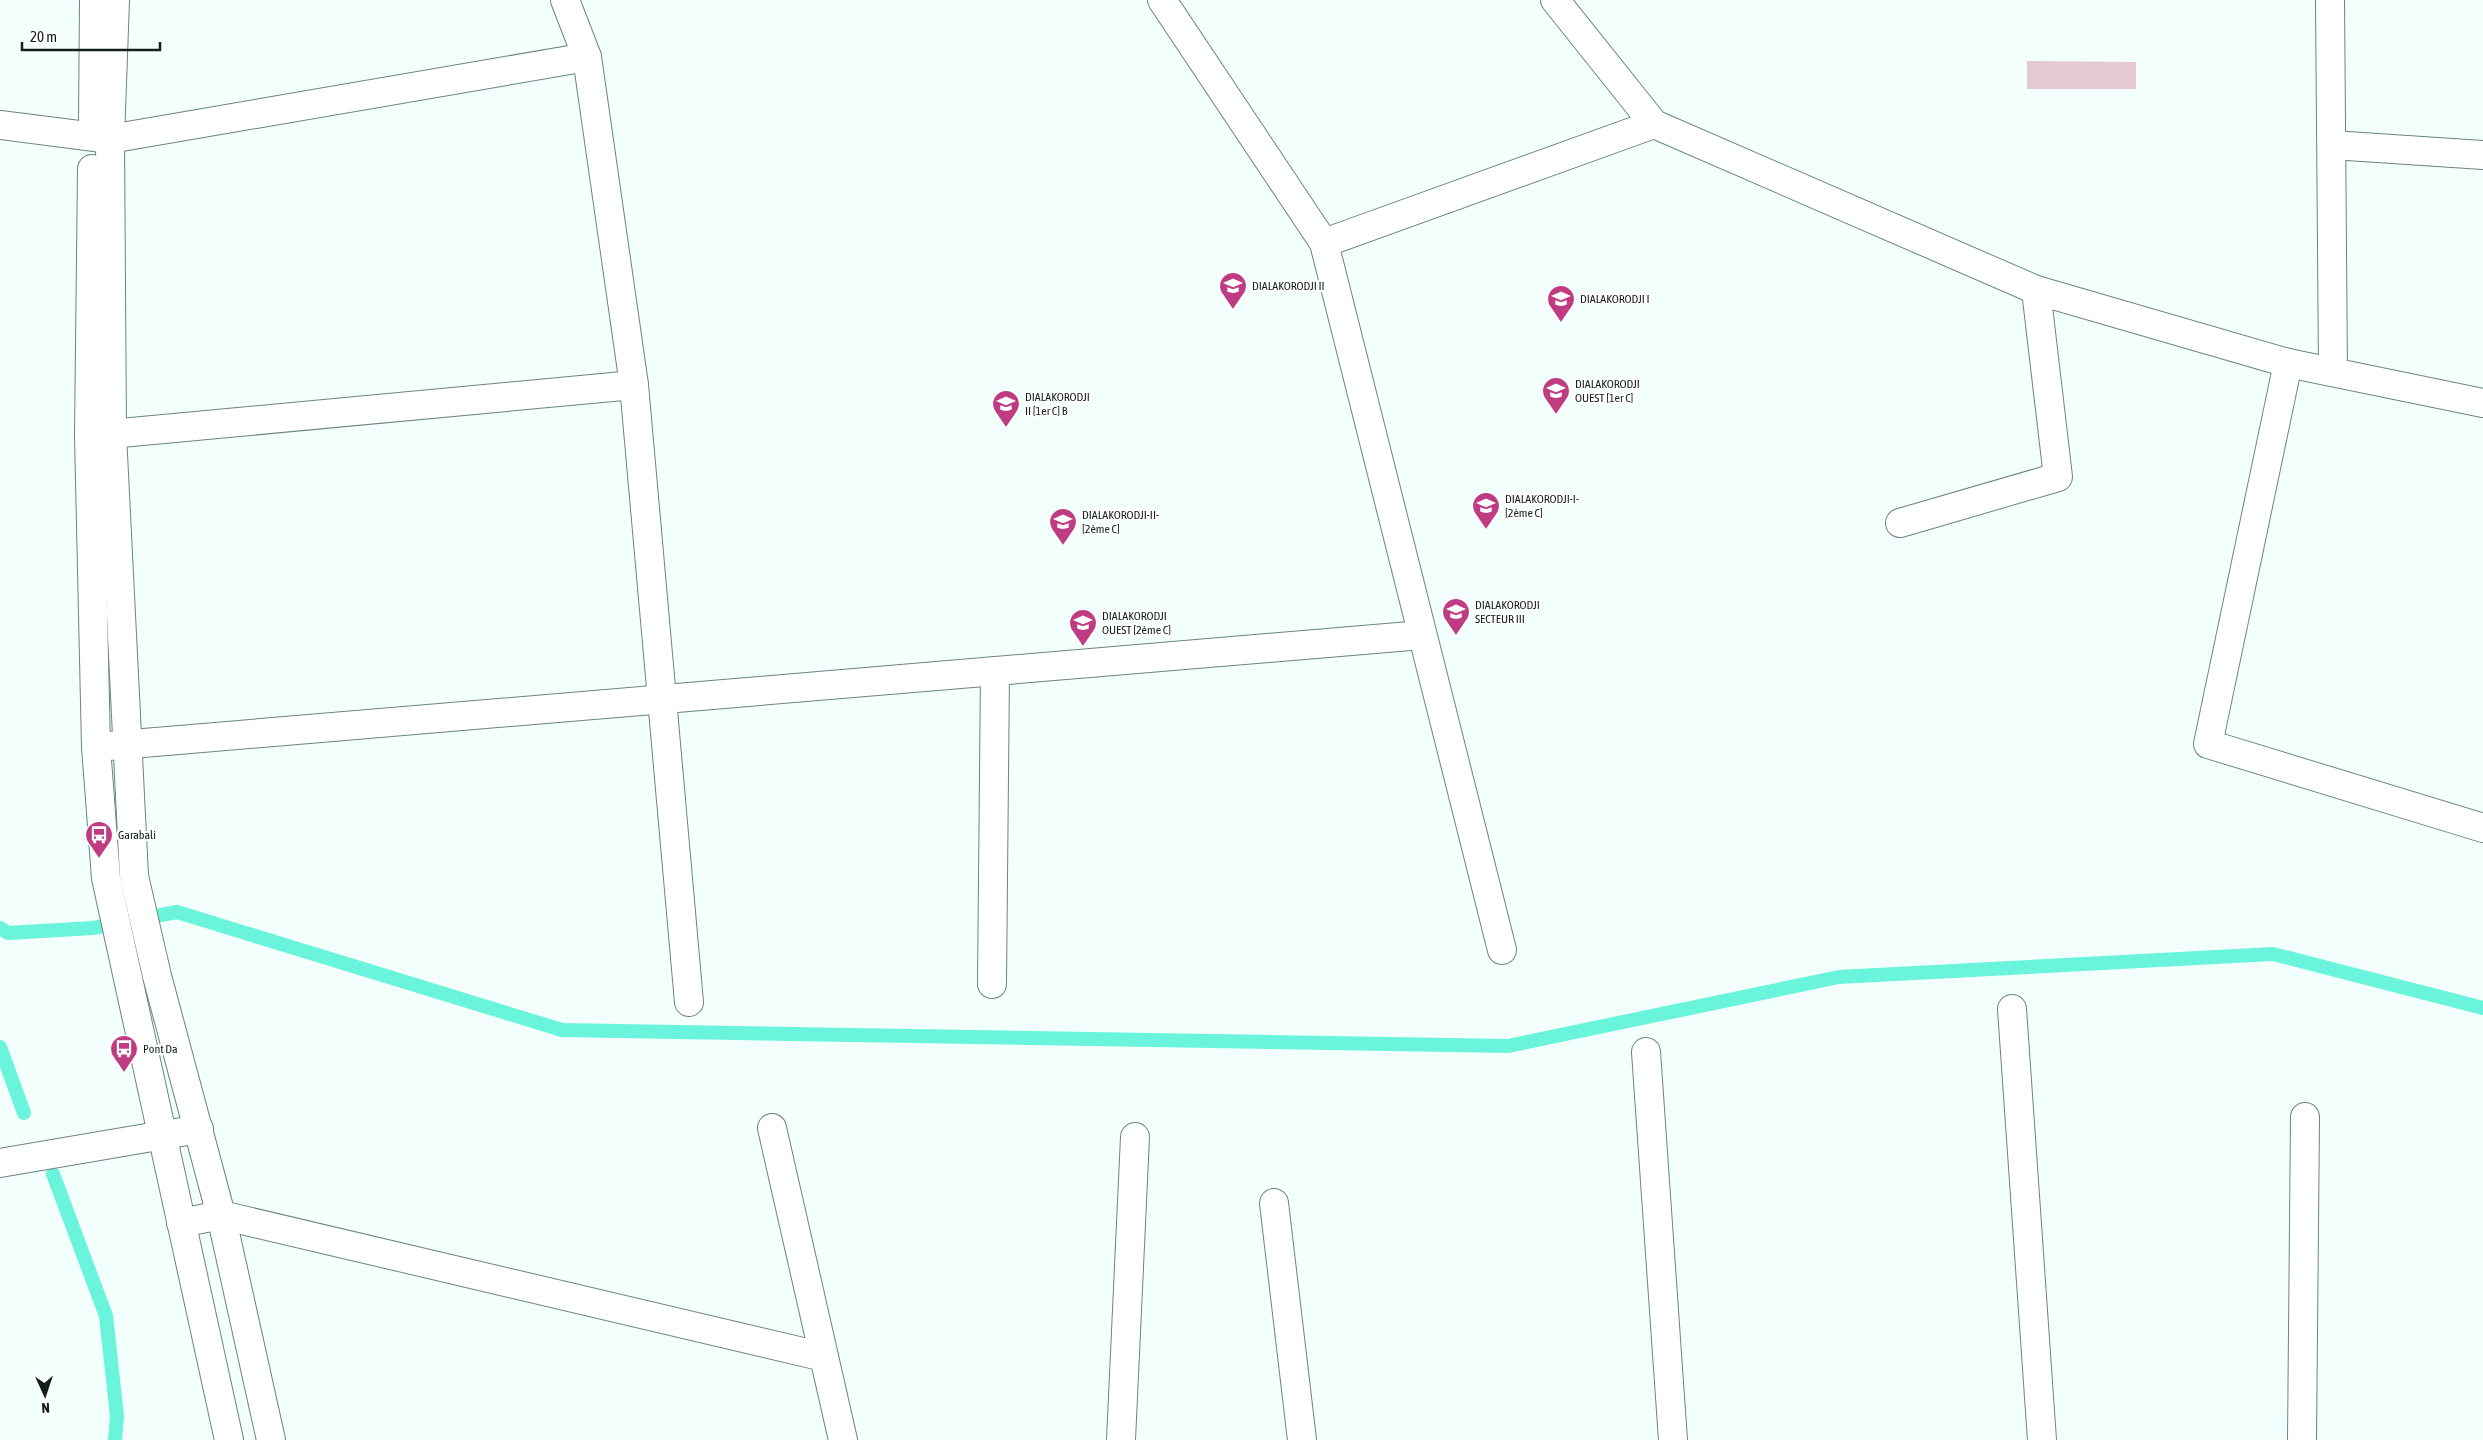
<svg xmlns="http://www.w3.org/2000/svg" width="2483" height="1440" viewBox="0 0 2483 1440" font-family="'Asap Condensed',sans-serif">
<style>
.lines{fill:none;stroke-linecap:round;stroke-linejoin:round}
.stream{stroke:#6af4dc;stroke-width:14}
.building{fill:#e5cad4}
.minor-casing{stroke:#69857f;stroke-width:30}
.tertiary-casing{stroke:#69857f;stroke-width:30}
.secondary-casing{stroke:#69857f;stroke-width:30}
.minor{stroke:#fff;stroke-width:28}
.tertiary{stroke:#fff;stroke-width:28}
.secondary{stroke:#fff;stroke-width:28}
.labels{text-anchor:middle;stroke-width:4.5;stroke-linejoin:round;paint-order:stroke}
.poi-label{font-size:12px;fill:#131f1c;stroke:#fff;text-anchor:start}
</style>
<rect width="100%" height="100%" fill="#f2fffc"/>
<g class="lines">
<!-- stream -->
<g class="stream">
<polyline points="0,928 8,933 93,928 177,912 562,1030 1508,1046 1839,977 2273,954 2483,1008"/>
<polyline points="0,1047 24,1113"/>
<polyline points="53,1174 106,1316 117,1416 115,1440"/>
</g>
</g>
<!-- building -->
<polygon class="building" points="2027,61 2136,62 2136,89 2027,89"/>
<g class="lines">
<defs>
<g id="minor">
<polyline points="565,0 587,57 634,385 689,1002"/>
<polyline points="1162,0 1324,243 1502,950"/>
<polyline points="2330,0 2333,372"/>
<polyline points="0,125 110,139 587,57"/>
<polyline points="2332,145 2483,155"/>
<polyline points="1324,243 1654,124"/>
<polyline points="2288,363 2208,744 2483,828"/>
<polyline points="89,436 634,385"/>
<polyline points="1900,523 2058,477 2036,290"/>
<polyline points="96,747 1422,635"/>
<polyline points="992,984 995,671"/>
<polyline points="2012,1009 2042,1440"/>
<polyline points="1646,1052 1673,1440"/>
<polyline points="772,1128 843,1440"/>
<polyline points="0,1163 199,1129"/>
<polyline points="1274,1203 1302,1440"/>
<polyline points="181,1223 221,1215 824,1357"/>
<polyline points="1121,1440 1135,1137"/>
<polyline points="2302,1440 2305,1117"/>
</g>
<polyline id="tertiary" points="1555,0 1654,124 2036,290 2288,363 2483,403"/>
<g id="secondary">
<polyline points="115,0 110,139 112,434 134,876 157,976 221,1215 271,1440"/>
<polyline points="93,121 94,0"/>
<polyline points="92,169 89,436 96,747 106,878 229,1440"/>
</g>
</defs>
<!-- minor casing -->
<use href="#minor" class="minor-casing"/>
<!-- tertiary casing -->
<use href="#tertiary" class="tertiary-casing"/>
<!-- secondary casing -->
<use href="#secondary" class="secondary-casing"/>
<!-- minor -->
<use href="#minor" class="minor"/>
<!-- tertiary -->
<use href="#tertiary" class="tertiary"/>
<!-- secondary -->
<use href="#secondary" class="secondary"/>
</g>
<!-- icons -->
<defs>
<symbol id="school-pin" viewBox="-11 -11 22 30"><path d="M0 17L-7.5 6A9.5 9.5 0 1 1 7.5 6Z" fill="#c03c82" stroke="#fff"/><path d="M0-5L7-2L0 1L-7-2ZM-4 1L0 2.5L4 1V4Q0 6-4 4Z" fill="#fff"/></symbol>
<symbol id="bus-pin" viewBox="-11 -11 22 30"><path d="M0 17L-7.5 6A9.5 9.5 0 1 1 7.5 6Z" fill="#c03c82" stroke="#fff"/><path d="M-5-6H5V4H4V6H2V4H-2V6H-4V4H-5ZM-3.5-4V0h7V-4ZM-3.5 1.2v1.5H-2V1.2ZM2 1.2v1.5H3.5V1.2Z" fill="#fff"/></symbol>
</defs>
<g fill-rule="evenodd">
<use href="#school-pin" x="1217" y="270" width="32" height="43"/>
<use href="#school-pin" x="1545" y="283" width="32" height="43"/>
<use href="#school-pin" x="1540" y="375" width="32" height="43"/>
<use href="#school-pin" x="990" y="388" width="32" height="43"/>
<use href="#school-pin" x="1470" y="490" width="32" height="43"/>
<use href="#school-pin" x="1047" y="506" width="32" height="43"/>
<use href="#school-pin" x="1440" y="596" width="32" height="43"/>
<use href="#school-pin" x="1067" y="607" width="32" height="43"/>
<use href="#bus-pin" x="83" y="819" width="32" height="43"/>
<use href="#bus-pin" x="108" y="1033" width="32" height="43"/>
</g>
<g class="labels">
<!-- poi labels -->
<g class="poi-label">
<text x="1252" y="290">DIALAKORODJI II</text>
<text x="1580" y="303">DIALAKORODJI I</text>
<text x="1575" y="388">DIALAKORODJI<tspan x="1575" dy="14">OUEST [1er C]</tspan></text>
<text x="1025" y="401">DIALAKORODJI<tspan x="1025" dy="14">II [1er C] B</tspan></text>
<text x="1505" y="503">DIALAKORODJI-I-<tspan x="1505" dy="14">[2ème C]</tspan></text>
<text x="1082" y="519">DIALAKORODJI-II-<tspan x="1082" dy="14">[2ème C]</tspan></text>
<text x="1475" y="609">DIALAKORODJI<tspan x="1475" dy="14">SECTEUR III</tspan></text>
<text x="1102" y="620">DIALAKORODJI<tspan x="1102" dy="14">OUEST [2ème C]</tspan></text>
<text x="118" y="839">Garabali</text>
<text x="143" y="1053">Pont Da</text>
</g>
</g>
<!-- north arrow -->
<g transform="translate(45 1395) rotate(177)" stroke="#ffffff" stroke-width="4" paint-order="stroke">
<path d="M0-4L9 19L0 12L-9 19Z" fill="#131f1c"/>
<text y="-8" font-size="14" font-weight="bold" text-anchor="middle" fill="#131f1c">N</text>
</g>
<!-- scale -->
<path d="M22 42v8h138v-8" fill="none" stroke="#131f1c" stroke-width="2.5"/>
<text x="30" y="42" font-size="15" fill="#131f1c" stroke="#ffffff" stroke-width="4" paint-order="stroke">20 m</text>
</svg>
